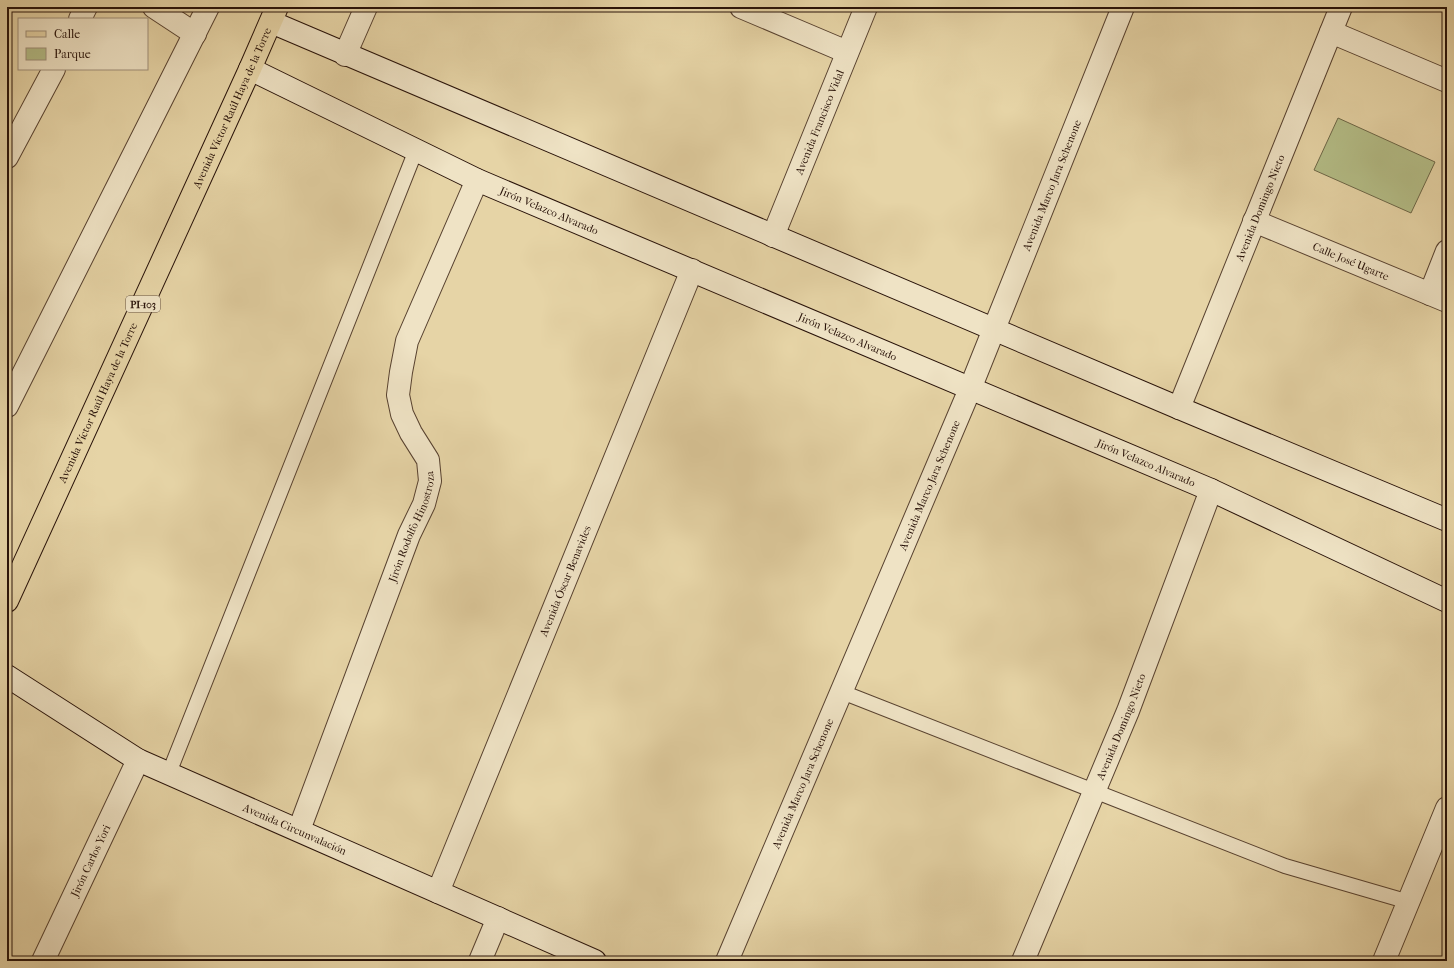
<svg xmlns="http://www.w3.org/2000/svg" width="1454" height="968" viewBox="0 0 1454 968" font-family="'IM FELL French Canon',serif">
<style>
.green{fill:#b4bd87;stroke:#6e6848}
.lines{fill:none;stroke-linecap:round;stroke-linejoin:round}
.lane-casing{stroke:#584230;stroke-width:16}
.street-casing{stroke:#584230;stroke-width:24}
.secondary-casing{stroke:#281209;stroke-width:24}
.primary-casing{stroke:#281209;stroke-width:24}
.lane{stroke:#efe3c5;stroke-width:14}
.street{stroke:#efe3c5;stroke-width:22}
.secondary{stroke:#efe3c5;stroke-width:22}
.primary{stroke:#e6d4a6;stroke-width:22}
.labels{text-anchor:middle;stroke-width:3;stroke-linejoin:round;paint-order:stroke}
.shield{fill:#efe3c5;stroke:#645141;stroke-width:1}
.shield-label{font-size:10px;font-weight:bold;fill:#281209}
.street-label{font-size:11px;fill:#281209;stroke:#efe3c5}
</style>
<rect width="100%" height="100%" fill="#e6d4a6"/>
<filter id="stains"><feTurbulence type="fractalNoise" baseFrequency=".005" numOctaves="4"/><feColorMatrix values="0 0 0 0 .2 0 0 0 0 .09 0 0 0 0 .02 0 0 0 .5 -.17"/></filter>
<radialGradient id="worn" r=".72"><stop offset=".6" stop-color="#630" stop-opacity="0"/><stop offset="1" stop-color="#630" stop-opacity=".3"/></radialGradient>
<!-- green -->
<polygon class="green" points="1338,118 1435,162 1411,213 1314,170"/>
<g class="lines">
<defs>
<g id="lane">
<polyline points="842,692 1285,866 1409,902"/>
<polyline points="169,773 416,150"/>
</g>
<g id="street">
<polyline points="154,7 195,34"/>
<polyline points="741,7 847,52"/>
<polyline points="80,19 86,7"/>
<polyline points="1331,32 1447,81"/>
<polyline points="345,55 366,7"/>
<polyline points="7,157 54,69"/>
<path id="s1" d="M1254,221L1447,301"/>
<path id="s2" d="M773,236L866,7"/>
<polyline points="1430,294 1447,251"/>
<polyline points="7,406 208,7"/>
<path id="s3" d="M1179,408L1341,7"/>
<path id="s4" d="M299,830L409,535L424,504L430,481L428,460L411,433L402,414L398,395L401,372L407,341L477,180"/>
<path id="s5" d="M438,892L692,270"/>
<path id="s6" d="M43,961L138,760"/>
<polyline points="480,961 498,918"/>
<path id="s7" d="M727,961L970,389L1123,7"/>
<path id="s8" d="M1023,961L1128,711L1211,490"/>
<polyline points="1384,961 1447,808"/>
</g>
<g id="secondary">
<polyline points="271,22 1179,408 1447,520"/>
<path id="s9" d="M250,69L477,180L1211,490L1447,601"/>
<path id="s10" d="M7,676L138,760L595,961"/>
</g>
<g id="primary">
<path id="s11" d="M7,601L250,69L277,7"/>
</g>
</defs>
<!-- lane casing -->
<use href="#lane" class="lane-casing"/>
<!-- street casing -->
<use href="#street" class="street-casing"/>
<!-- secondary casing -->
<use href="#secondary" class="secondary-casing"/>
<!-- primary casing -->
<use href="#primary" class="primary-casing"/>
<!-- lane -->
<use href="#lane" class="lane"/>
<!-- street -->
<use href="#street" class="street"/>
<!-- secondary -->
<use href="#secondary" class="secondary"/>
<!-- primary -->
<use href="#primary" class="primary"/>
</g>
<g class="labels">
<!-- shield labels -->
<rect class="shield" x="126" y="296" width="34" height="16" rx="3"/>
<g class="shield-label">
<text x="143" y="308">PI-103</text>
</g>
<!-- street labels -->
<g class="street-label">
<text dy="4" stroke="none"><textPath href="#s11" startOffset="542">Avenida Víctor Raúl Haya de la Torre</textPath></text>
<text dy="4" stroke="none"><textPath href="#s2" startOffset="123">Avenida Francisco Vidal</textPath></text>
<text dy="4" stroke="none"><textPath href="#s7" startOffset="841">Avenida Marco Jara Schenone</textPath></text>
<text dy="4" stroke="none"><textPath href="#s3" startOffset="216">Avenida Domingo Nieto</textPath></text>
<text dy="4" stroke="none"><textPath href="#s9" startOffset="331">Jirón Velazco Alvarado</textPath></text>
<text dy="4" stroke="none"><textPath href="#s1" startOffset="105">Calle José Ugarte</textPath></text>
<text dy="4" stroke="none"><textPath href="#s9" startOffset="655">Jirón Velazco Alvarado</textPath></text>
<text dy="4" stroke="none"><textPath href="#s11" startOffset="218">Avenida Víctor Raúl Haya de la Torre</textPath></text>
<text dy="4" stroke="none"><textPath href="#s9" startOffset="979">Jirón Velazco Alvarado</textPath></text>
<text dy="4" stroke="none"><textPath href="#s7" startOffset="517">Avenida Marco Jara Schenone</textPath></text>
<text dy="4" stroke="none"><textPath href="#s4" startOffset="324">Jirón Rodolfo Hinostroza</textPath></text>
<text dy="4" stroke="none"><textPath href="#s5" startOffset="336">Avenida Óscar Benavides</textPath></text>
<text dy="4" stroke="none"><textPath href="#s8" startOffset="254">Avenida Domingo Nieto</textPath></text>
<text dy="4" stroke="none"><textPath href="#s7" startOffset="193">Avenida Marco Jara Schenone</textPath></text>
<text dy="4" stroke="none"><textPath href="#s10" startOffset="327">Avenida Circunvalación</textPath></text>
<text dy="4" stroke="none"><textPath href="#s6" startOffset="111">Jirón Carlos Yori</textPath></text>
</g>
</g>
<!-- margin -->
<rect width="1454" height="968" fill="none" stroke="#e6d4a6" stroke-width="24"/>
<rect x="8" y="8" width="1438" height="952" fill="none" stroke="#281209" stroke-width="2"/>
<rect x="12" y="12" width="1430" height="944" fill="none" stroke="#281209"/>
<!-- legend -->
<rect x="18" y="18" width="130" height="52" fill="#efe3c5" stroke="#9f8f7a"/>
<rect x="26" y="31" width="20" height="6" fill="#e6d4a6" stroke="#9f8f7a"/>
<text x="54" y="38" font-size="12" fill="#281209">Calle</text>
<rect x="26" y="48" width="20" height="12" fill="#b4bd87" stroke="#9f8f7a"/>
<text x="54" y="58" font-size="12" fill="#281209">Parque</text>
<rect width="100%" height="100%" filter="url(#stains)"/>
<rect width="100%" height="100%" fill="url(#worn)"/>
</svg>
